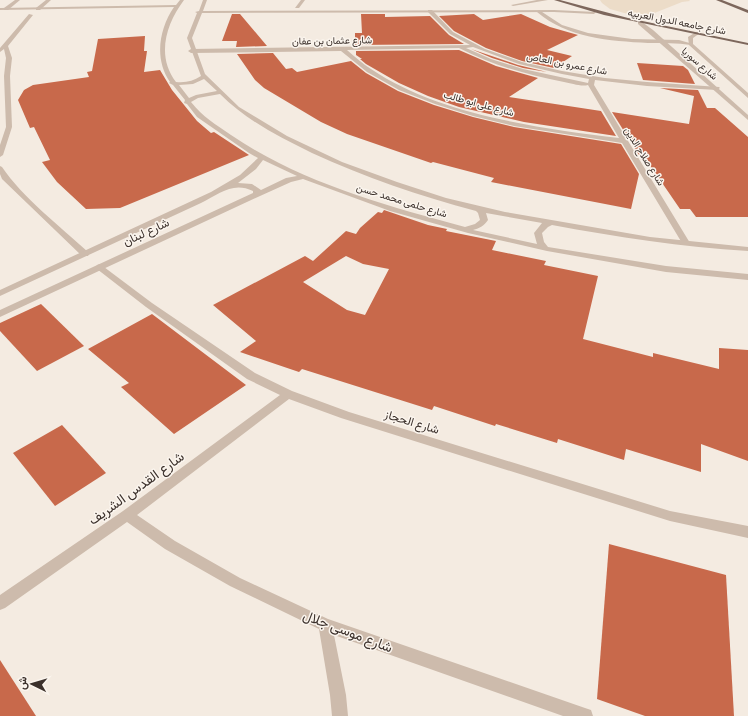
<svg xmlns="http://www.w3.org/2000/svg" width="748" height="716" viewBox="0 0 748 716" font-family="'PT Sans Narrow',Vazirmatn,sans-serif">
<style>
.plaza{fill:#ecdcc8}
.building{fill:#c8694b;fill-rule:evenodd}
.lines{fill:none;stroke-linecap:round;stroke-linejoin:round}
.minor{fill:#cdbbac;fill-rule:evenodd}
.tertiary{fill:#cdbbac;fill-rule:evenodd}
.primary{fill:#7d675c;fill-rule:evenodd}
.labels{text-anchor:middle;stroke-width:3;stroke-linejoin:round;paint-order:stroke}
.far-street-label{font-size:10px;fill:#3b302b;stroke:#fbf5ee}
.street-label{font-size:12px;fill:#3b302b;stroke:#fbf5ee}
.near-street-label{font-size:14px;fill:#3b302b;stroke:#fbf5ee}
</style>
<rect width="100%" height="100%" fill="#f4ebe1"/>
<!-- plaza -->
<polygon class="plaza" points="600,0 689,0 690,1 682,2 642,18 610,9 602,3"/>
<!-- building -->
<g class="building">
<polygon points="232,14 240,14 267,46 236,47 237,41 222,41"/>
<polygon points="361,14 385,14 385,17 430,16 449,35 464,44 355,45 355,33 362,33"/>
<polygon points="474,14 483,20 521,14 550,27 578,35 547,50 572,56 554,68 522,61 486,48 454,31 439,16"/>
<polygon points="145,36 144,51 147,51 144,72 160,70 172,90 197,121 211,133 214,132 249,155 120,208 86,209 57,182 42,162 50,160 34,127 30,128 18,100 24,90 33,85 89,77 87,72 92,71 98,39"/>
<polygon points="471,49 518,65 547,72 523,68 492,58"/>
<polygon points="459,50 496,66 538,78 509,97 601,111 616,136 524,122 459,107 428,96 399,83 366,64 360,59 362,59 356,55 356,51"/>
<polygon points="273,53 286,69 292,68 297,72 351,61 366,73 398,91 434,105 473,117 514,127 621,144 639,174 631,209 491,182 494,178 433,162 431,163 347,134 321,122 264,88 255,80 237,54"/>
<polygon points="637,63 683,66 688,70 695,84 643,80"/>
<polygon points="660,88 698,90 707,108 715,108 748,137 748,217 696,217 690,209 680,209 643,155 642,160 612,112 689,124 694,96"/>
<path d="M384,210L428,225L447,229L446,231L496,241L492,250L546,261L544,265L598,276L583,339L653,357V353L719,369V348L748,350V461L701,444V472L626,449L624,460L558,439L557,443L496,424L495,426L434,406L432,410L302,369L299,372L240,352L256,341L213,305L305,256L313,261L346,231L356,234L360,228L378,212L382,213ZM346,256L363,264L389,269L365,315L347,310L303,282Z"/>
<polygon points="41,304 84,346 37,371 0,331 0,323"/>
<polygon points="152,314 246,385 174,434 121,387 129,383 88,349"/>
<polygon points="62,425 106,473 55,506 13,453"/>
<polygon points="609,544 726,575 734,716 645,716 597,699"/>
<polygon points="0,660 36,716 0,716"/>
</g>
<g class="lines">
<!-- minor -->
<g class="minor">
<polygon points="15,0 20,0 8,10 4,10 4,8"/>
<polygon points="46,0 51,0 40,10 36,10 36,8"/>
<polygon points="301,0 305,0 299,8 295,8"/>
<path d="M428,10H432L453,32L485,49L522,62L562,71L605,78L647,82L719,87L720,88L717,90L647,86L595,80L594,85L690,243L689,245H683L682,243L622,143L514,126L473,116L435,104L399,90L367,72L341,51L191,53L188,51L191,49L470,45L450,34L428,12ZM473,47L519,64L562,74L589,79L588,83L523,69L491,59L466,48ZM459,48C492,65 527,75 564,82C571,83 581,87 588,85L619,138C539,128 439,115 371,69C363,64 355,57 347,50Z"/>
<path d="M539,10L562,25L588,33L632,39L679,40L693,44L691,45C677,43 663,43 648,43C610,41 567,38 537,12Z"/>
<polygon points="29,14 33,15 8,46 12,58 10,76 12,127 3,155 0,157 0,145 6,127 4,76 6,58 4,49 0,52 0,48"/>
<path d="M0,166L2,167C22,197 61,227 88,252L89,254L88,256H82L2,179L0,174Z"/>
<polygon points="100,264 152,303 255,373 292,391 349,412 670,511 748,526 748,538 670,521 341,418 289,399 137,515 175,541 240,578 328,619 585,708 591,710 593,716 563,716 334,635 346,695 348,716 332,716 330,695 319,629 230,586 165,549 127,522 5,608 0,610 0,595 123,511 280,395 247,379 146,307 97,269 96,267 97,265"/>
</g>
<!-- tertiary -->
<g class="tertiary">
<path d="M180,0H184C166,24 156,56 176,82C186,83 193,81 201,76L187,38L197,13L195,12L199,11L203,0H207L203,11L554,10L596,12L594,14L554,12L202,13L192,38L205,74L239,107L287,136L342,162L397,182L446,198L505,212L650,237L748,247V251C682,247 617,237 552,225L548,227L542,233L544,242L548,247L666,266L748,274V280L666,272L547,251L468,233L390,211L303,179L291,182L260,196L0,317V310L253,193V191C233,181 219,194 201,203L0,296V290L211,192L240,175L258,158L249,153L197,117L187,104L184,103L185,100L173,85L169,83L170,82C154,59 159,29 174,7L0,10V8L176,5ZM204,79L217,91L196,95L189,98L179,85L193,84ZM220,94C246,120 279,137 312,153C364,177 420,196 476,211L478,213L480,220L475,224L465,227C384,205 300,182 231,135C215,124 203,117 191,102L198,98ZM263,160L297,176L286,178L261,190L252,184L238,183L256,169ZM486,213L542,223L534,233L537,244L473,230C480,228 484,226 488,220Z"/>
<polygon points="537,0 548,0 513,6 511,5"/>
<polygon points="638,22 642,22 653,30 748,115 748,120 638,24"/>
<polygon points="696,32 700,33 693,38 693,44 748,93 748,98 689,45 688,37"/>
</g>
<!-- primary -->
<g class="primary">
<polygon points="554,0 560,0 628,18 748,43 748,45 604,15"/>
<polygon points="716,0 722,0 748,10 748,13"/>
</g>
</g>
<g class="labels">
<!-- far-street labels -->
<g class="far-street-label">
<text transform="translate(677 21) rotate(11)" y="4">شارع جامعه الدول العربيه</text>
<text transform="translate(332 40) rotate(-1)" y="4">شارع عثمان بن عفان</text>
<text transform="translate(567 63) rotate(11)" y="4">شارع عمرو بن العاص</text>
<text transform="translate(700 63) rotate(41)" y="4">شارع سوريا</text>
<text transform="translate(479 103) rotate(15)" y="4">شارع على ابو طالب</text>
<text transform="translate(645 156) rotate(58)" y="4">شارع صلاح الدين</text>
<text transform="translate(402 200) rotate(17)" y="4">شارع حلمى محمد حسن</text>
</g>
<!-- street labels -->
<g class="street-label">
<text transform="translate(146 232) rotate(-25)" y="4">شارع لبنان</text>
<text transform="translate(412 422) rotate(17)" y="4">شارع الحجاز</text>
</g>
<!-- near-street labels -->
<g class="near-street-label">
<text transform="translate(136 488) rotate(-36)" y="5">شارع القدس الشريف</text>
<text transform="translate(348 631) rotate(21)" y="5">شارع موسى جلال</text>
</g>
</g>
<!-- north arrow -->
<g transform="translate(32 684) rotate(275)" stroke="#fbf5ee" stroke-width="3" paint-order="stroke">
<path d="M0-3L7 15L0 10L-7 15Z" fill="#3b302b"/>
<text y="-6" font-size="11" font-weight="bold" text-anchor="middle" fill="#3b302b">ش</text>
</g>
</svg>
